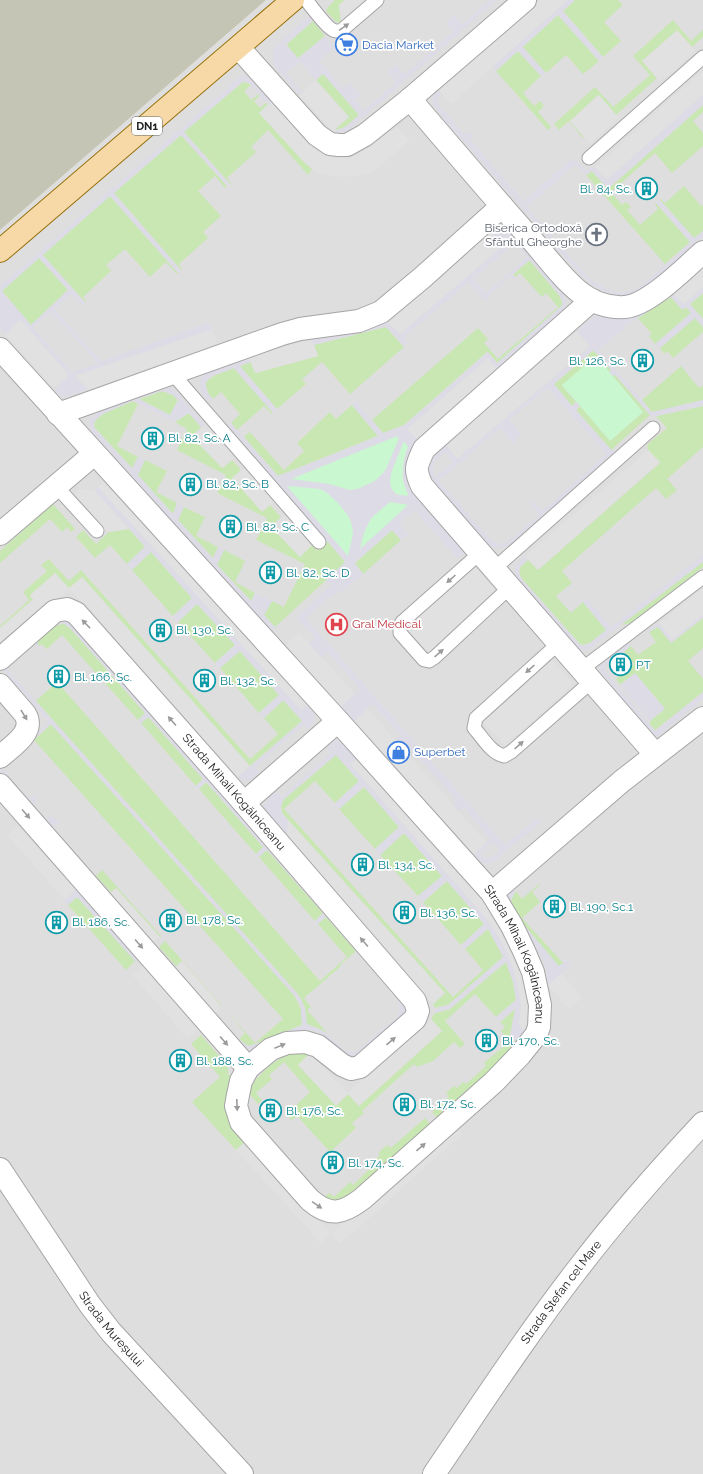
<svg xmlns="http://www.w3.org/2000/svg" width="703" height="1474" viewBox="0 0 703 1474" font-family="Raleway,sans-serif">
<style>
.residential{fill:#dfdede}
.construction{fill:#c4c5b4}
.grass{fill:#c9e7b2}
.park{fill:#c9f7cf}
.parking{fill:#e1e1e1}
.plaza{fill:#dddce6;fill-rule:evenodd}
.lines{fill:none;stroke-linecap:round;stroke-linejoin:round}
.lane-casing{stroke:#a5a5a5;stroke-width:15}
.street-casing{stroke:#a5a5a5;stroke-width:24}
.primary-casing{stroke:#956f09;stroke-width:24}
.lane{stroke:#fff;stroke-width:13}
.street{stroke:#fff;stroke-width:22}
.primary{stroke:#f7d9a7;stroke-width:22}
.oneway{fill:#9b9b9b}
.labels{text-anchor:middle;stroke-width:3.5;stroke-linejoin:round;paint-order:stroke}
.shield{fill:#fff;stroke:#646464;stroke-width:1}
.shield-label{font-size:11px;font-weight:bold;fill:#212121}
.shop-label{font-size:12px;fill:#366cbe;stroke:#fff;text-anchor:start}
.culture-label{font-size:12px;fill:#0d838f;stroke:#fff;text-anchor:start}
.worship-label{font-size:12px;fill:#5b616d;stroke:#fff;text-anchor:end}
.health-label{font-size:12px;fill:#be3a42;stroke:#fff;text-anchor:start}
.street-label{font-size:12px;fill:#212121;stroke:#fff}
</style>
<rect width="100%" height="100%" fill="#f1eee8"/>
<!-- residential -->
<polygon class="residential" points="266,0 703,0 703,1474 0,1474 0,230"/>
<!-- construction -->
<polygon class="construction" points="0,0 266,0 0,230"/>
<!-- grass -->
<g class="grass">
<polygon points="335,0 345,0 339,5 341,22 336,22 326,11 328,7"/>
<polygon points="575,0 618,0 623,5 604,22 621,41 603,57 563,11"/>
<polygon points="558,15 599,61 583,74 566,55 546,73 522,47"/>
<polygon points="673,20 691,41 703,30 703,37 692,47 677,31 642,61 657,78 616,115 598,95 570,121 584,137 583,138 569,121 559,130 554,124 595,87 613,107 650,75 633,56"/>
<polygon points="313,21 325,36 298,59 286,44"/>
<polygon points="518,51 541,76 523,93 534,106 540,101 544,106 538,112 551,127 548,130 496,71"/>
<path d="M323,73L359,115C352,121 345,130 335,129L349,117L316,80Z"/>
<polygon points="245,81 251,85 244,91 251,100 259,94 260,95 254,101 260,108 267,102 268,104 259,113 303,161 312,169 308,175 268,130 251,147 256,152 227,178 231,183 230,184 184,132 242,82"/>
<polygon points="703,105 703,112 693,121 703,133 703,146 672,173 655,153 611,192 622,205 626,202 631,207 627,210 640,225 658,209 655,204 656,203 690,242 665,264 586,175 592,171 608,189"/>
<polygon points="181,135 227,186 225,188 215,176 198,191 221,216 203,232 208,238 179,264 182,269 181,270 114,193"/>
<polygon points="684,186 701,206 703,205 703,231 694,238 660,200 661,199 665,203"/>
<polygon points="110,196 178,273 177,274 166,262 150,277 125,249 106,265 111,271 83,297 86,301 85,302 42,255"/>
<polygon points="39,258 68,290 31,325 2,291"/>
<path d="M529,260L559,295C562,300 564,303 560,308L497,363L487,352L404,425L383,433L372,420L478,328L488,339L484,343L498,359L558,307L546,293L542,297L520,273L515,277L513,275Z"/>
<polygon points="703,293 703,319 690,304"/>
<polygon points="671,297 682,310 686,307 691,313 655,344 649,336 652,334 638,318"/>
<polygon points="695,318 703,327 703,332 673,358 667,351 664,354 660,348"/>
<polygon points="385,327 387,328 404,347 350,394 322,362 302,379 306,384 277,409 239,366 251,362 256,373 318,356 314,345"/>
<polygon points="594,350 611,370 609,372 596,356 562,386 576,402 572,406 554,384"/>
<polygon points="681,366 699,388 703,385 703,400 652,412 642,400"/>
<path d="M234,368L273,413L272,414L264,406L237,430L231,423L240,414L221,392L213,399C194,378 218,374 234,368Z"/>
<polygon points="614,374 650,415 611,450 576,410 580,406 610,441 643,412 613,376"/>
<polygon points="162,391 173,395 178,400 170,415 139,399"/>
<path d="M133,401L138,404L117,446L138,457L132,469L94,427C92,414 123,405 133,401Z"/>
<polygon points="352,405 378,436 278,476 244,437 250,432 284,470 304,451 297,443 330,412 336,419"/>
<path d="M703,406V447L667,479L677,490L666,499L656,488L562,571L572,583L556,596L571,613L583,602L606,630L590,643L581,645L522,579C517,570 520,566 528,560L538,570L660,463L648,450L647,446L650,442L667,428L656,416Z"/>
<polygon points="189,413 201,427 192,436 223,468 232,460 241,470 232,478 262,511 270,505 281,517 271,527 300,557 312,545 317,550 328,541 346,562 275,627 264,615 272,601 284,607 305,564 256,540 267,518 217,493 226,475 177,450 187,429 175,422"/>
<polygon points="145,460 167,471 156,492 177,503 173,514 138,475"/>
<polygon points="53,504 75,529 71,532 67,527 62,532 50,519 0,563 0,551"/>
<polygon points="184,507 205,517 196,536 218,547 213,558 178,520"/>
<polygon points="129,529 145,547 127,564 110,545 95,558 76,537 83,530 96,544 109,532"/>
<polygon points="392,530 401,540 363,574 355,563"/>
<polygon points="224,550 245,561 235,582 255,593 251,601 217,565"/>
<polygon points="151,552 192,598 173,616 132,570"/>
<polygon points="49,559 69,581 81,570 250,759 278,734 264,718 283,700 302,721 250,766 82,577 69,589 55,573 30,596 33,599 0,628 0,626 29,600 23,592 47,571 41,565"/>
<polygon points="703,562 703,567 634,621 627,624 621,625"/>
<polygon points="197,604 235,645 215,663 178,622"/>
<polygon points="703,618 703,648 688,661 703,679 703,692 655,730 650,726 650,721 664,708 635,673 620,685 616,679 634,664 624,651 631,646 638,655 656,642 649,632 658,626 671,643"/>
<polygon points="63,623 71,629 146,714 138,720 62,635 47,649 42,644 39,646 37,642 56,626"/>
<polygon points="240,651 279,695 259,713 220,668"/>
<path d="M57,682L320,981L347,957L318,924L326,917L356,951L340,965V967L304,998L311,1007L307,1010L328,1034L322,1030L307,1024C305,1012 304,1003 296,992L36,701Z"/>
<polygon points="148,717 203,779 196,786 141,723"/>
<polygon points="51,724 294,995 301,1009 302,1025 255,1044 248,1046 239,1039 245,1033 227,1011 255,1043 283,1019 34,740"/>
<polygon points="336,755 359,781 335,803 315,781 284,809 453,997 483,970 465,949 488,928 502,953 503,957 448,1005 435,1008 433,1004 445,993 282,813 281,807 283,800"/>
<polygon points="206,782 264,847 256,854 199,789"/>
<polygon points="364,787 399,827 375,849 339,809"/>
<polygon points="404,833 442,876 418,896 380,855"/>
<polygon points="267,850 323,913 315,921 259,857"/>
<polygon points="102,870 161,936 160,937 116,888 111,892 96,876"/>
<polygon points="447,881 484,924 461,945 423,902"/>
<path d="M539,884L540,885L532,892L540,902L522,918L563,963L559,967L513,912C510,903 510,898 516,891L522,899Z"/>
<polygon points="77,897 135,961 126,970 68,905"/>
<polygon points="165,941 222,1006 222,1007 182,961 176,966 159,947"/>
<path d="M506,962L513,982L516,1000L496,1017L475,994L445,1021L465,1044L460,1048L454,1042L433,1061L417,1067L414,1064L362,1111L364,1113L352,1123L356,1128L330,1152L297,1116L292,1120L286,1115L310,1092L284,1062L269,1075L272,1079L256,1093L262,1100L258,1104L247,1091C261,1072 284,1047 310,1053L298,1065L336,1105L348,1094L359,1106L442,1031L431,1019L435,1013L450,1009Z"/>
<polygon points="515,1009 510,1036 517,1044 514,1049 437,1118 432,1112 449,1097 446,1093 454,1086 457,1088 463,1082 466,1084 486,1066 484,1063 510,1041 501,1031 505,1027 500,1022"/>
<polygon points="201,1035 226,1064 228,1068 228,1075 233,1075 246,1141 236,1150 192,1102 220,1077 191,1044"/>
<polygon points="425,1118 431,1125 349,1196 337,1202 322,1200 329,1193 334,1197 350,1182 353,1185 375,1164 373,1162 380,1155 378,1153 387,1145 391,1148"/>
</g>
<!-- park -->
<g class="park">
<polygon points="596,356 643,412 610,441 562,385"/>
<polygon points="397,436 399,438 387,468 383,474 375,481 358,489 349,490 329,484 290,479"/>
<path d="M404,441L408,446C402,465 400,479 409,496C374,496 397,459 404,441Z"/>
<path d="M286,486C297,486 310,486 320,489C334,494 353,517 353,532C354,540 350,549 348,556Z"/>
<path d="M390,502L409,505L360,549C365,526 369,516 390,502Z"/>
</g>
<!-- parking -->
<g class="parking">
<polygon points="345,0 366,0 341,22 339,5"/>
<polygon points="540,0 568,0 451,104 437,88"/>
<polygon points="677,30 696,51 660,82 642,61"/>
<polygon points="703,70 703,95 606,180 595,167"/>
<polygon points="316,80 349,117 333,131 299,95"/>
<polygon points="599,95 619,118 590,144 570,121"/>
<polygon points="272,101 309,143 317,150 326,156 337,158 350,158 359,155 397,126 410,141 375,170 363,175 340,177 323,175 312,169 303,161 259,113"/>
<polygon points="489,230 503,246 400,334 392,326 384,322"/>
<polygon points="703,265 703,287 684,304 672,292"/>
<polygon points="21,320 69,375 55,387 55,389 5,334"/>
<polygon points="212,329 217,344 88,390 75,376"/>
<polygon points="577,331 590,346 457,459 445,444"/>
<polygon points="312,340 318,356 255,373 248,356"/>
<polygon points="488,358 497,369 417,440 407,429"/>
<polygon points="205,425 234,458 222,468 192,437"/>
<polygon points="648,450 660,462 538,570 525,556"/>
<polygon points="244,468 274,502 262,512 232,478"/>
<polygon points="103,482 308,705 301,710 98,487"/>
<polygon points="80,489 94,490 129,529 109,532 75,494"/>
<polygon points="285,514 312,545 300,557 271,527"/>
<polygon points="475,567 497,591 428,653 406,628"/>
<polygon points="55,573 69,588 82,577 250,766 238,777 69,589 0,650 0,628 33,600 30,595"/>
<polygon points="703,588 703,615 672,640 659,623"/>
<polygon points="299,632 355,694 341,707 285,645"/>
<polygon points="552,660 573,684 505,746 482,721"/>
<polygon points="368,709 487,843 474,854 354,721"/>
<polygon points="358,758 492,910 501,924 524,976 529,1000 528,1018 524,1031 519,1024 521,1006 517,981 505,949 495,931 485,917 350,764"/>
<polygon points="288,820 445,993 433,1004 287,840"/>
<polygon points="18,826 76,890 65,900 7,835"/>
<polygon points="116,888 160,937 152,944 109,895"/>
<polygon points="182,961 222,1007 213,1015 174,969"/>
<polygon points="143,965 200,1028 188,1039 132,975"/>
<polygon points="561,973 582,998 569,1009 548,985"/>
<polygon points="431,1019 442,1031 359,1106 348,1094 336,1106 298,1065 310,1053 348,1093"/>
<polygon points="454,1126 462,1134 340,1244 331,1234 321,1243 236,1150 246,1141 331,1234"/>
</g>
<!-- plaza -->
<g class="plaza">
<polygon points="489,0 497,0 367,114 348,131 343,132 333,131 335,129 340,130 345,127 359,115 323,74 316,80 300,62 287,73 302,92 299,95 273,64 273,52 277,44 309,16 313,21 286,45 298,58 325,36 335,47 319,61 343,88 350,83 361,96 355,100 364,111 396,82 388,72 392,68 396,65 405,74 453,32 446,22 450,19 454,15 462,24"/>
<polygon points="568,0 575,0 563,11 603,57 599,61 558,15 523,47 546,73 541,76 518,51 496,71 492,67"/>
<path d="M244,75L255,81L272,101L268,104L249,83L243,82L184,132L230,184L227,186L181,135L114,193L181,270L178,273L110,196L43,255L85,302L82,305L71,294L54,309L101,361L210,322L212,329L75,376L88,390L64,398L60,396L56,392L55,388L69,375L21,320L5,334L0,329V286L241,76ZM39,258L68,290L31,325L2,291ZM51,312L98,363L72,372L33,327Z"/>
<polygon points="437,88 441,93 437,101 440,106 465,135 469,132 474,136 470,140 524,201 571,159 578,162 586,171 593,166 607,180 703,95 703,105 608,189 592,171 586,175 576,164 527,207 590,279 601,286 612,291 620,293 636,289 645,283 690,242 656,203 660,200 694,238 703,231 703,237 648,286 631,295 616,296 598,289 587,281 576,270 436,110 433,105 432,99"/>
<path d="M500,225L506,227L559,288L565,297L566,305L563,311L497,369L488,358L407,429L417,440L413,449L464,552L458,559L414,510L399,523L408,534L401,540L392,530L355,563L363,574L341,593L338,591L306,618L505,845L536,818L541,822L497,859L488,864L482,862L474,854L490,839L464,808L459,812L453,805L457,801L405,742L400,746L395,739L400,735L373,704L354,721L341,707L360,689L328,653L322,658L309,644L315,638L296,617L331,585L326,580L345,562L228,425L231,423L278,476L378,436L352,405L356,401L383,433L405,425L488,352L497,363L562,305V301L559,295L530,260L513,274L515,277L513,279L510,277L488,296L490,298L486,302L468,283L404,337L408,343L404,347L387,328L385,327L314,345L312,340L384,322L392,326L400,334L503,246L489,230L495,226ZM514,244L518,246L527,257L486,293L473,279ZM397,436L399,439L385,471L375,481L358,489L349,490L329,484L291,479ZM404,441L408,446L404,461L403,480L409,496L397,495L391,489L390,484L391,473ZM287,486L321,489L326,492L338,503L350,518L352,525L353,534L348,556ZM390,502L403,503L408,505L360,549L363,534L371,518ZM493,842L500,850L490,858H484L480,854Z"/>
<path d="M703,287V293L690,304L703,319V327L695,318L660,348L655,344L691,313L686,307L683,310L671,297L638,318L637,317L599,350L652,412L703,400V406L656,416L650,415L615,374L613,376L609,372L611,370L593,350L554,384L572,406L576,402L580,406L576,410L615,454L511,544L506,547L495,548L487,544L431,480L429,476L428,467L434,455L445,444L457,459L590,347L577,331L594,316L672,292L684,304ZM548,388L606,454L542,511L533,501L530,504L539,515L508,542L502,544L493,542L439,481L500,428L513,443L522,435L509,420ZM445,453L453,462L435,477L433,469L436,460Z"/>
<polygon points="248,356 251,362 240,366 277,409 273,413 234,368 213,376 206,382 206,386 208,393 213,399 208,402 201,393 199,385 199,381 204,375 214,369"/>
<path d="M162,386L173,389L205,425L201,427L189,413L175,422L133,401L103,414L95,421L94,427L132,468L138,457L145,460L138,475L173,514L177,503L184,507L178,520L213,558L218,547L224,550L217,565L251,601L255,593L272,601L264,615L275,627L270,631L90,429L89,421L92,417L101,410ZM162,391L173,395L178,400L170,415L139,399Z"/>
<polygon points="98,487 301,710 308,705 314,713 314,721 309,729 304,724 255,768 260,773 250,780 244,781 238,777 302,721 284,700 264,718 259,713 279,695 240,651 220,668 215,663 235,645 197,604 178,622 173,616 192,598 151,552 132,570 127,564 145,546 94,490"/>
<polygon points="703,555 703,562 592,647 586,650 579,649 577,647 520,582 514,570 517,564 525,556 528,560 520,567 519,570 519,574 522,579 579,644 584,646 590,643 606,630 583,602 585,601 587,599 611,627"/>
<polygon points="703,615 703,618 671,643 658,627 649,632 647,630 659,623 672,640"/>
<path d="M62,619L70,622L404,1001L405,1008V1016L359,1054L354,1057L342,1053L326,1038L315,1031L308,1030L301,1031L258,1047L248,1050L245,1049L237,1041L239,1039L248,1046L255,1044L302,1025L301,1009L299,1002L294,995L51,724L5,766L3,769L4,771L29,799L34,795L38,799L33,804L47,819L52,815L59,822L51,829L1,773V767L4,762L49,722L5,672L6,665ZM63,623L71,629L145,713L138,720L141,723L149,717L203,779L196,786L199,789L206,782L263,847L256,854L259,857L267,850L323,913L315,921L318,924L326,917L394,994L400,1009L397,1017L357,1051L352,1052L346,1051L322,1030L307,1024L305,1008L301,999L296,992L8,670L10,666L35,644L38,648L39,646L37,642L56,626Z"/>
<polygon points="628,643 631,646 605,666 604,670 653,728 655,730 658,729 703,692 703,699 658,736 654,736 650,732 598,669 601,664"/>
<polygon points="635,673 665,709 650,721 620,685"/>
<polygon points="337,740 347,746 358,758 350,764 485,917 495,931 505,949 513,968 519,992 521,1006 519,1024 524,1031 517,1044 510,1036 515,1009 500,1022 496,1017 516,1000 513,982 506,962 450,1009 435,1013 435,1008 448,1005 503,957 488,929 465,949 461,945 484,924 447,881 423,902 418,896 442,876 404,833 380,855 375,849 399,827 364,787 339,809 335,803 359,781 336,755 283,800 281,807 282,813 288,820 287,840 264,809 264,805 269,796 275,791 281,797 330,753 326,747 332,741"/>
<polygon points="513,889 516,891 511,900 510,904 513,912 559,966 567,960 571,965 548,985 546,969 542,957 512,916 507,903 508,897"/>
<polygon points="76,890 138,959 135,961 77,897 68,905 64,901"/>
</g>
<g class="lines">
<defs>
<g id="lane">
<path d="M306,0C312,7 326,27 333,30C336,32 339,31 342,30L377,0"/>
<polyline points="589,158 703,57"/>
<polyline points="172,373 319,542"/>
<polyline points="56,486 97,531"/>
<polyline points="480,553 402,622 400,627 400,633 424,660 429,661 435,657 510,587"/>
<polyline points="494,569 653,428"/>
<path d="M559,643L476,718L474,728C483,738 491,753 504,756L511,752L592,681"/>
<polyline points="582,669 703,577"/>
</g>
<g id="street">
<polyline points="239,48 317,135 330,144 339,145 347,145 365,135 410,99 525,0"/>
<path d="M410,99C450,146 490,193 531,239C546,256 564,281 582,294C594,303 609,308 625,307C649,305 685,268 703,252"/>
<path d="M592,300L424,449C416,466 414,469 422,486L655,754"/>
<path id="s1" d="M0,349L338,721L492,893L512,926L524,951L533,972L540,1005L539,1027L536,1035L520,1055L494,1082L362,1199C342,1214 330,1217 310,1200L241,1122L236,1106L238,1095L241,1081L248,1068L271,1049L287,1043L305,1042L318,1046L342,1065L351,1069L360,1067L415,1019L418,1011L415,1001L244,803L76,613L67,609L55,611L0,659"/>
<polyline points="58,414 282,334 300,329 359,321 381,312 423,277 502,206"/>
<polyline points="0,534 94,454"/>
<path d="M0,685L25,714C36,732 12,746 0,757"/>
<polyline points="0,785 248,1068"/>
<polyline points="244,803 338,721"/>
<polyline points="492,893 622,781 703,718"/>
<path id="s2" d="M0,1169L90,1305L111,1332L242,1474"/>
<path id="s3" d="M434,1474C481,1405 526,1336 577,1270C616,1219 659,1170 703,1123"/>
</g>
<polyline id="primary" points="0,251 293,0"/>
</defs>
<!-- lane casing -->
<use href="#lane" class="lane-casing"/>
<!-- street casing -->
<use href="#street" class="street-casing"/>
<!-- primary casing -->
<use href="#primary" class="primary-casing"/>
<!-- lane -->
<use href="#lane" class="lane"/>
<!-- street -->
<use href="#street" class="street"/>
<!-- primary -->
<use href="#primary" class="primary"/>
</g>
<!-- one-way arrows -->
<defs><path id="oneway-solid" d="M-6-.8H1V-3.2L6.5 0L1 3.2V.8H-6Z"/></defs>
<g class="oneway">
<use href="#oneway-solid" transform="translate(344 27) rotate(-34)"/>
<use href="#oneway-solid" transform="translate(451 579) rotate(138)"/>
<use href="#oneway-solid" transform="translate(86 624) rotate(-134)"/>
<use href="#oneway-solid" transform="translate(439 653) rotate(-42)"/>
<use href="#oneway-solid" transform="translate(530 669) rotate(138)"/>
<use href="#oneway-solid" transform="translate(24 715) rotate(59)"/>
<use href="#oneway-solid" transform="translate(172 721) rotate(-131)"/>
<use href="#oneway-solid" transform="translate(519 745) rotate(-42)"/>
<use href="#oneway-solid" transform="translate(26 814) rotate(49)"/>
<use href="#oneway-solid" transform="translate(364 942) rotate(-131)"/>
<use href="#oneway-solid" transform="translate(139 944) rotate(49)"/>
<use href="#oneway-solid" transform="translate(224 1041) rotate(49)"/>
<use href="#oneway-solid" transform="translate(391 1041) rotate(-40)"/>
<use href="#oneway-solid" transform="translate(280 1046) rotate(-22)"/>
<use href="#oneway-solid" transform="translate(237 1105) rotate(88)"/>
<use href="#oneway-solid" transform="translate(421 1147) rotate(-41)"/>
<use href="#oneway-solid" transform="translate(317 1205) rotate(34)"/>
</g>
<!-- icons -->
<defs>
<symbol id="supermarket-ring" viewBox="-11 -11 22 22"><circle r="9.5" fill="#fff" stroke="#3f7fe0" stroke-width="1.5"/><path d="M-6-5.5h2.5l.6 2H6L4.5 2H-2.5L-4.4-4H-6ZM-1.5 3.2a1.3 1.3 0 1 0 .1 0ZM3 3.2a1.3 1.3 0 1 0 .1 0Z" fill="#3f7fe0"/></symbol>
<symbol id="building-ring" viewBox="-11 -11 22 22"><circle r="9.5" fill="#fff" stroke="#0f9aa8" stroke-width="1.5"/><path d="M-4-6H4V6H1V3H-1V6H-4ZM-2.5-4.3h1.7v1.8h-1.7ZM.8-4.3h1.7v1.8H.8ZM-2.5-1h1.7V.8h-1.7ZM.8-1h1.7V.8H.8Z" fill="#0f9aa8"/></symbol>
<symbol id="church-ring" viewBox="-11 -11 22 22"><circle r="9.5" fill="#fff" stroke="#6b7280" stroke-width="1.5"/><path d="M-1.2-6h2.4v3.5h3.3v2.4h-3.3V6h-2.4V-.1h-3.3v-2.4h3.3Z" fill="#6b7280"/></symbol>
<symbol id="hospital-ring" viewBox="-11 -11 22 22"><circle r="9.5" fill="#fff" stroke="#e0444e" stroke-width="1.5"/><path d="M-5-5h3v3.5h4V-5h3V5h-3V1.5h-4V5h-3Z" fill="#e0444e"/></symbol>
<symbol id="shop-ring" viewBox="-11 -11 22 22"><circle r="9.5" fill="#fff" stroke="#3f7fe0" stroke-width="1.5"/><path d="M-5-2.5h2.3a2.7 3.5 0 0 1 5.4 0H5L5.5 6h-11ZM-1.5-2.5h3a1.5 2.3 0 0 0-3 0Z" fill="#3f7fe0"/></symbol>
</defs>
<g fill-rule="evenodd">
<use href="#supermarket-ring" x="334" y="32" width="25" height="25"/>
<use href="#building-ring" x="634" y="176" width="25" height="25"/>
<use href="#church-ring" x="584" y="222" width="25" height="25"/>
<use href="#building-ring" x="630" y="348" width="25" height="25"/>
<use href="#building-ring" x="140" y="426" width="25" height="25"/>
<use href="#building-ring" x="178" y="472" width="25" height="25"/>
<use href="#building-ring" x="218" y="514" width="25" height="25"/>
<use href="#building-ring" x="258" y="560" width="25" height="25"/>
<use href="#hospital-ring" x="324" y="612" width="25" height="25"/>
<use href="#building-ring" x="148" y="618" width="25" height="25"/>
<use href="#building-ring" x="608" y="652" width="25" height="25"/>
<use href="#building-ring" x="46" y="664" width="25" height="25"/>
<use href="#building-ring" x="192" y="668" width="25" height="25"/>
<use href="#shop-ring" x="386" y="740" width="25" height="25"/>
<use href="#building-ring" x="350" y="852" width="25" height="25"/>
<use href="#building-ring" x="542" y="894" width="25" height="25"/>
<use href="#building-ring" x="392" y="900" width="25" height="25"/>
<use href="#building-ring" x="158" y="908" width="25" height="25"/>
<use href="#building-ring" x="44" y="910" width="25" height="25"/>
<use href="#building-ring" x="474" y="1028" width="25" height="25"/>
<use href="#building-ring" x="168" y="1048" width="25" height="25"/>
<use href="#building-ring" x="392" y="1092" width="25" height="25"/>
<use href="#building-ring" x="258" y="1098" width="25" height="25"/>
<use href="#building-ring" x="320" y="1150" width="25" height="25"/>
</g>
<g class="labels">
<!-- shield labels -->
<rect class="shield" x="132" y="117" width="30" height="18" rx="3"/>
<g class="shield-label">
<text x="147" y="130">DN1</text>
</g>
<!-- shop labels -->
<g class="shop-label">
<text x="362" y="49">Dacia Market</text>
<text x="414" y="756">Superbet</text>
</g>
<!-- culture labels -->
<g class="culture-label">
<text x="632" y="193" text-anchor="end">Bl. 84, Sc.</text>
<text x="626" y="365" text-anchor="end">Bl. 126, Sc.</text>
<text x="168" y="442">Bl. 82, Sc. A</text>
<text x="206" y="488">Bl. 82, Sc. B</text>
<text x="246" y="531">Bl. 82, Sc. C</text>
<text x="286" y="577">Bl. 82, Sc. D</text>
<text x="176" y="634">Bl. 130, Sc.</text>
<text x="636" y="669">PT</text>
<text x="74" y="681">Bl. 166, Sc.</text>
<text x="220" y="685">Bl. 132, Sc.</text>
<text x="378" y="869">Bl. 134, Sc.</text>
<text x="570" y="911">Bl. 190, Sc.1</text>
<text x="420" y="917">Bl. 136, Sc.</text>
<text x="186" y="924">Bl. 178, Sc.</text>
<text x="72" y="926">Bl. 186, Sc.</text>
<text x="502" y="1045">Bl. 170, Sc.</text>
<text x="196" y="1065">Bl. 188, Sc.</text>
<text x="420" y="1108">Bl. 172, Sc.</text>
<text x="286" y="1115">Bl. 176, Sc.</text>
<text x="348" y="1167">Bl. 174, Sc.</text>
</g>
<!-- worship labels -->
<g class="worship-label">
<text x="582" y="232">Biserica Ortodoxă<tspan x="582" dy="14">Sfântul Gheorghe</tspan></text>
</g>
<!-- health labels -->
<g class="health-label">
<text x="352" y="628">Gral Medical</text>
</g>
<!-- street labels -->
<g class="street-label">
<text transform="translate(234 792) rotate(49)" y="4">Strada Mihail Kogălniceanu</text>
<text dy="4" stroke="none"><textPath href="#s1" startOffset="800">Strada Mihail Kogălniceanu</textPath></text>
<text dy="4" stroke="none"><textPath href="#s3" startOffset="222">Strada Ștefan cel Mare</textPath></text>
<text dy="4" stroke="none"><textPath href="#s2" startOffset="195">Strada Mureșului</textPath></text>
</g>
</g>
</svg>
